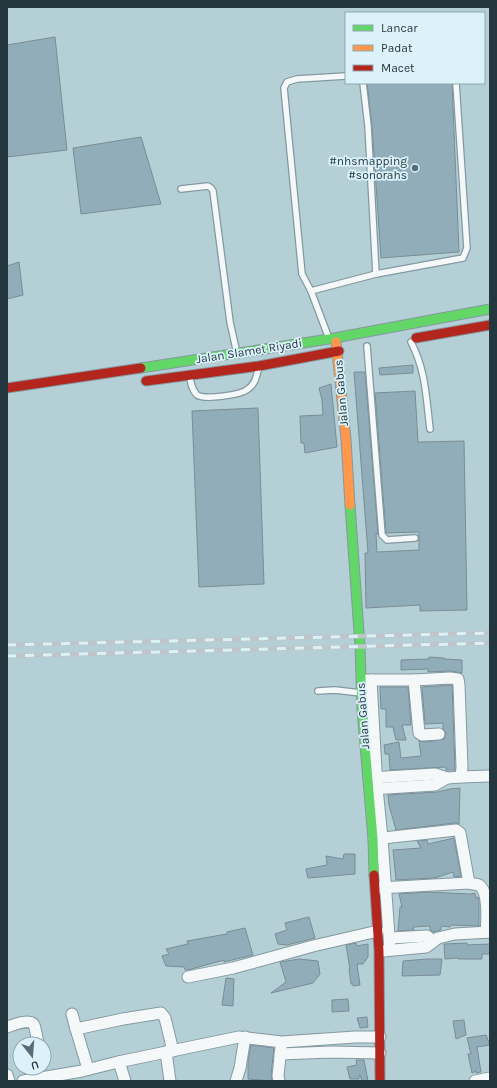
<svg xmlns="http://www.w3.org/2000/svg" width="497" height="1088" viewBox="0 0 497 1088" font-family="Karla,sans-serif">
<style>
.building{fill:#92adba;stroke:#7a8c94}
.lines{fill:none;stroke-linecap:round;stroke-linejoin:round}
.lane-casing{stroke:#84999f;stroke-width:8}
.street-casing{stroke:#84999f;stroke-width:13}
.fast-casing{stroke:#84999f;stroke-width:11}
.slow-casing{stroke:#84999f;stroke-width:11}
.jam-casing{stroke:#84999f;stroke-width:11}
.lane{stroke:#f4f8f9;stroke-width:5.5}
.street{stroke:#f4f8f9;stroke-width:11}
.fast{stroke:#63d668;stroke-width:9}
.slow{stroke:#ff974d;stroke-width:9}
.jam{stroke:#b3261e;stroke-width:9}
.rail-casing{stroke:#bec6c9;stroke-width:4.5}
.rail{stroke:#dbf2fa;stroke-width:3;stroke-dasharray:9;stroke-linecap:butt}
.poi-dot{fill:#576c74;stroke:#dbf2fa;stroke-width:1.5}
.labels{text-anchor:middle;stroke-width:3.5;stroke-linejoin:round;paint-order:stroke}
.poi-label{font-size:12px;fill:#24373e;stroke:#dbf2fa;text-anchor:end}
.street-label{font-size:12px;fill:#24373e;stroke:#dbf2fa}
</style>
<rect width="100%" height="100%" fill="#b5cfd7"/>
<!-- building -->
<g class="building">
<polygon points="55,37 67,150 7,157 7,45"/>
<polygon points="367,83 452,83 459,252 381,258 372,126"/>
<polygon points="141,137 161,204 81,214 73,148"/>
<polygon points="19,262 23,295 7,299 7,266"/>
<polygon points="413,365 413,373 380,375 379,368"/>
<polygon points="354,372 365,372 378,534 376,534 377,552 419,550 419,532 386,533 375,393 415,391 418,442 464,441 467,610 420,611 420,605 366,608 365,553 368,553"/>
<polygon points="331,384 337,447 305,453 304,443 301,443 300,416 323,415 322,400 319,388"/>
<polygon points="258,408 264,584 199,587 192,411"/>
<polygon points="429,657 444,658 444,659 462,660 462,673 451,671 428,672 428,669 401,670 401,660 429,659"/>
<polygon points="452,685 455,770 446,770 446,767 390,770 389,754 385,754 384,745 399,742 401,758 421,756 419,741 428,742 444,739 446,733 443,729 443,723 425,724 422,687"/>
<polygon points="380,687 408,687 411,725 402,725 406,740 396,740 393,727 386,727 386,709 381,709"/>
<polygon points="460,788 459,824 455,823 396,830 389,805 388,795 437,792 450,789"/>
<polygon points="454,838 461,876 454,877 453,872 435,878 396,880 393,850 421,848 417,841 427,840 428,844"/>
<polygon points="344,854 355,854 355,874 308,878 306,869 327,865 326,856 343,859"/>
<polygon points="427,892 471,894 475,893 476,898 478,897 479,901 479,926 451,925 450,927 441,926 441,930 433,932 430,930 430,926 413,927 414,930 398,931 400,907 402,907 399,894"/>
<polygon points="309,917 315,938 287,945 278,944 275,934 287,930 285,923"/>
<polygon points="245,928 253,955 224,962 224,960 188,970 185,970 184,967 166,966 162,956 169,954 166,949 188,944 187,941 227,934 227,932"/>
<polygon points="356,943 357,946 368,944 368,957 363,964 357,964 360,985 353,986 353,984 351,984 349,969 350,969 346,945"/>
<polygon points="467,943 467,945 490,944 490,954 482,954 482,959 458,959 458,958 445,959 444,944"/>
<polygon points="299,959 318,961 320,974 313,983 271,993 286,982 280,962"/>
<polygon points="427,959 442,959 440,975 402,976 403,961"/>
<polygon points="226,978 234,979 233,1006 222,1005"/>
<polygon points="348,999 349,1011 332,1012 332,1000"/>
<polygon points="367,1017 368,1027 360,1028 357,1018"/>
<polygon points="464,1020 466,1035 456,1039 453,1021"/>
<polygon points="486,1035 490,1045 477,1047 481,1072 476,1073 476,1071 472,1073 468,1054 471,1054 467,1038"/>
<polygon points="251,1045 274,1048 271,1075 272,1081 248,1079 248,1062"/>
<polygon points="356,1060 364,1060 368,1081 362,1081 360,1075 359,1075 359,1079 350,1079 347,1067 357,1065"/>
</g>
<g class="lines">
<defs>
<g id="lane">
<polyline points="363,83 368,126 376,274"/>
<polyline points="181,189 208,186 211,188 213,191 230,322 236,349"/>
<polyline points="311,291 376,274 463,258 467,248 456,83"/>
<polyline points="328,336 311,291 302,274 284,88 287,82 297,79 346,76"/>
<path d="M411,342C426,371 426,397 430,429"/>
<polyline points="367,346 382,535 387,540 415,538"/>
<path d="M190,378C191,384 192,390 197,395C205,400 241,395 248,389C255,384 256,378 258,370"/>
<polyline points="318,691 335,690 361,693"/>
</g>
<g id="street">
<polyline points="365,680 414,680 450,678 458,679 459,685 462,767 461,777"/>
<polyline points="371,680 377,788 382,838 390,950"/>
<polyline points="414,680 419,733 422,735 439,734"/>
<polyline points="369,778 435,774 447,778"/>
<polyline points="371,789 435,785 447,778 461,777 490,776"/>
<polyline points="374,839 456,830 460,833 469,883 379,888"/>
<path d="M469,883C472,884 476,884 479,885C489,891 487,921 486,932"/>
<polyline points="390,938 427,936 433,941"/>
<polyline points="383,951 426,947 438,938 455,934 490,932"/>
<polyline points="188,977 233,968 313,946 378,931"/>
<polyline points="72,1014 76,1029"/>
<path d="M7,1027C13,1025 30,1018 34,1025C36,1030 37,1038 38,1044"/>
<polyline points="166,1052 170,1081"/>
<polyline points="280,1054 331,1052 380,1053"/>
<polyline points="119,1062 125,1081"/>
<polyline points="88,1069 76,1029 123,1019 161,1013 165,1018 173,1051"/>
<polyline points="7,1075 9,1081"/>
<polyline points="23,1081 82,1071 118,1062 239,1037 282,1042 355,1037 380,1037"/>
<polyline points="236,1081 240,1068 245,1037"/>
<polyline points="279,1081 278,1076 281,1047"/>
<polyline points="475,1081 490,1078"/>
</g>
<g id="fast">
<polyline points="141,368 329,339 490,309"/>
<polyline points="350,505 360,646 362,710 373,839 374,875"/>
</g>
<polyline id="slow" points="336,342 346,439 350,505"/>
<g id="jam">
<polyline points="416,338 490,325"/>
<polyline points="146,381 259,366 339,351"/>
<polyline points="7,388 141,368"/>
<polyline points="374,875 379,951 380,1081"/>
</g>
</defs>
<!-- lane casing -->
<use href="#lane" class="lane-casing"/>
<!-- street casing -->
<use href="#street" class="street-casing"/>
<!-- fast casing -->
<use href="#fast" class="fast-casing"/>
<!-- slow casing -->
<use href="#slow" class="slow-casing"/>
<!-- jam casing -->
<use href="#jam" class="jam-casing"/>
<!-- lane -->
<use href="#lane" class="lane"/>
<!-- street -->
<use href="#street" class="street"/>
<!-- fast -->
<use href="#fast" class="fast"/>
<!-- slow -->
<use href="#slow" class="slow"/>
<!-- jam -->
<use href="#jam" class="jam"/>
<defs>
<g id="rail">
<polyline points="7,645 490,633"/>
<polyline points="7,656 490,643"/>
</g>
</defs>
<!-- rail casing -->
<use href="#rail" class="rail-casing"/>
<!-- rail -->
<use href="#rail" class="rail"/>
</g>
<!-- markers -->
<circle class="poi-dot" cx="415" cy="168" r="4"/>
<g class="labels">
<!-- poi labels -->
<g class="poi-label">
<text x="407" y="165">#nhsmapping<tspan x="407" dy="14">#sonorahs</tspan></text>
</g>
<!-- street labels -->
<g class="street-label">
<text transform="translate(249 351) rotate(-9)" y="4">Jalan Slamet Riyadi</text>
<text transform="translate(341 393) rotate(-95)" y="4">Jalan Gabus</text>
<text transform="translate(363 716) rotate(-94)" y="4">Jalan Gabus</text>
</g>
</g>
<!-- border -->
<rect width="497" height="1088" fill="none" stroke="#24373e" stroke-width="16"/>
<!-- legend -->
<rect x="345" y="12" width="140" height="72" fill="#dbf2fa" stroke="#92a7af"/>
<rect x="353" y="25" width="20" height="6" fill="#63d668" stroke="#92a7af"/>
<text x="381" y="32" font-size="12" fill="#24373e">Lancar</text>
<rect x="353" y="45" width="20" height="6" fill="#ff974d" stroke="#92a7af"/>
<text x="381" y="52" font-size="12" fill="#24373e">Padat</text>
<rect x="353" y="65" width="20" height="6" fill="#b3261e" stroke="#92a7af"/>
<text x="381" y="72" font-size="12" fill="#24373e">Macet</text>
<!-- north arrow -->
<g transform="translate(32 1056) rotate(163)"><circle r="19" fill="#dbf2fa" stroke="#92a7af"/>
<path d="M0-3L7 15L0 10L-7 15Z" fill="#576c74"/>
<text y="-6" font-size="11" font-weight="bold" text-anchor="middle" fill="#24373e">U</text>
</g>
</svg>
